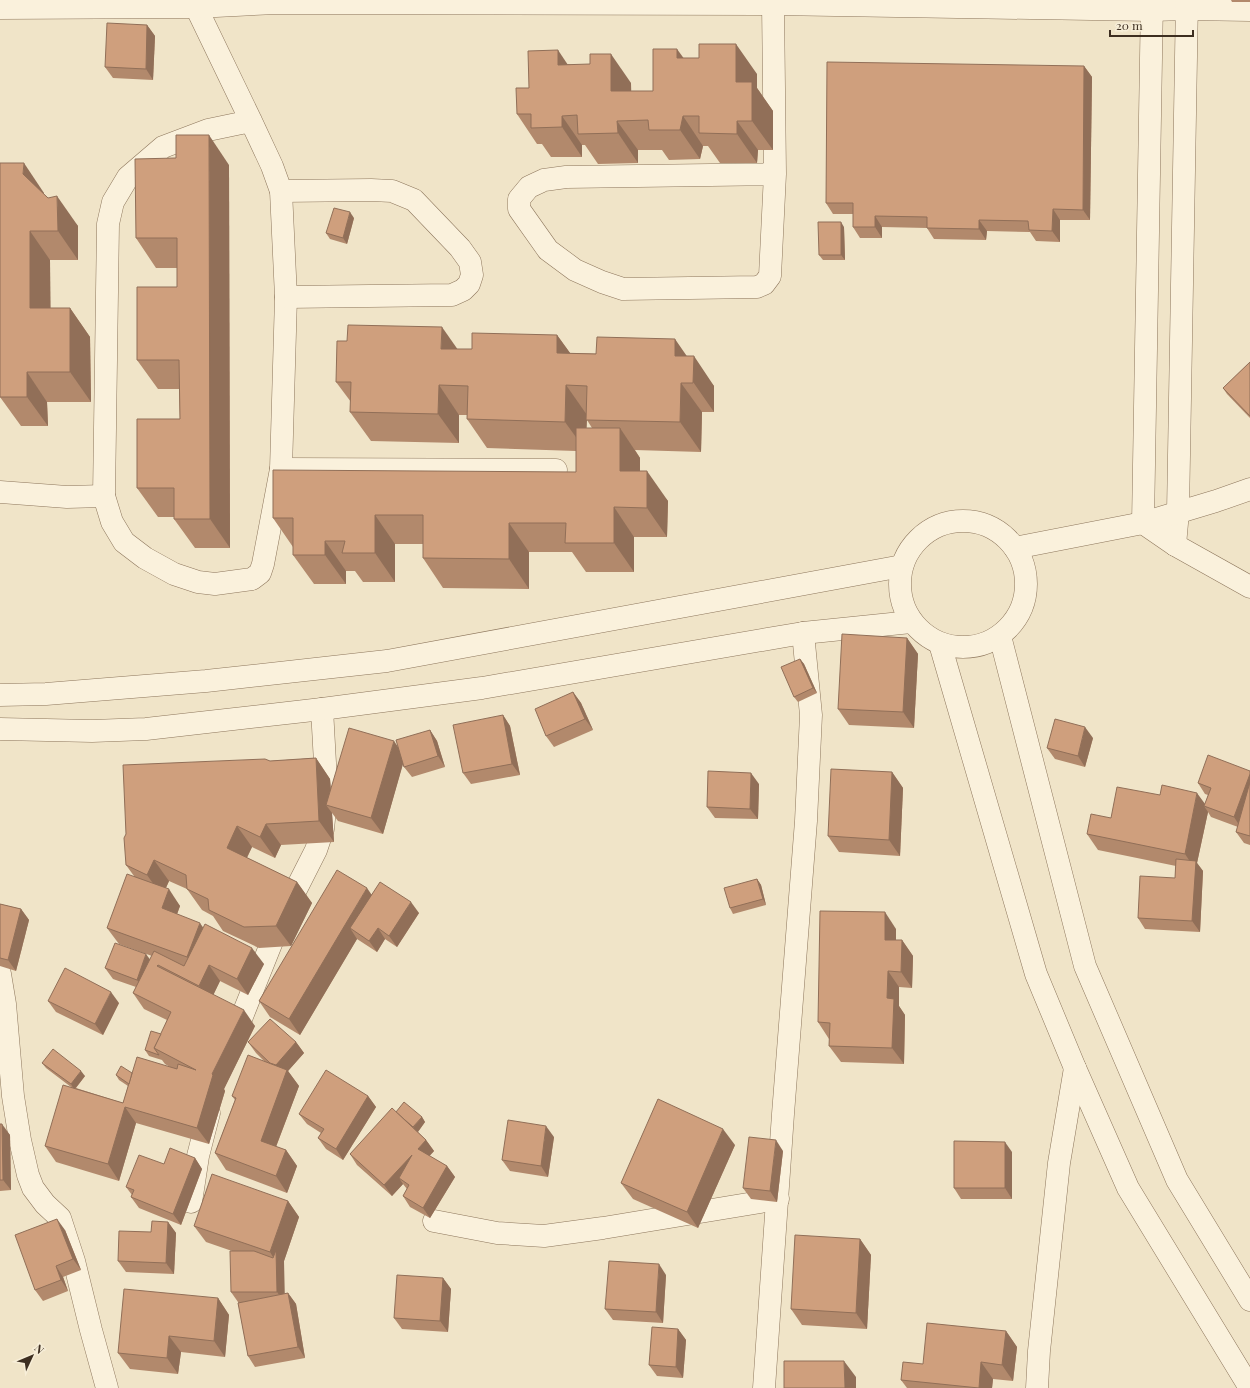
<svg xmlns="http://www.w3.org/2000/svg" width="1250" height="1388" viewBox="0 0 1250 1388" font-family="'Playfair Display',serif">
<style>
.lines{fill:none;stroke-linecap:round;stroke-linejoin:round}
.minor-casing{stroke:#8d765c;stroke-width:23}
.tertiary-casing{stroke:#8d765c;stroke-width:23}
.minor{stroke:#faf1dc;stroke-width:22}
.tertiary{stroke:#faf1dc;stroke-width:22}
.wall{fill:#b2896c;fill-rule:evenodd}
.shaded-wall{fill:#916f58}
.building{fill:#cf9f7d;stroke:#916f58}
</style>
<rect width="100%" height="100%" fill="#f0e4c8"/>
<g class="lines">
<defs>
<g id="minor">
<polyline points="1152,0 1143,523 1175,545 1250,587"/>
<polyline points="773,4 775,174 770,276 764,284 757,287 623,289 602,282 575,270 548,250 519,209 519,199 529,187 544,180 566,177 775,174"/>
<polyline points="196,7 251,121 272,166 281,191 286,297 281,469 263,564 260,573 252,579 215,584 198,582 174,574 145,558 124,542 112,522 104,496 108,224 113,202 128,177 163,147 208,130 251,121"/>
<polyline points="0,8 196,7 276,3 773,4 1151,10 1187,9 1250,10"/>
<polyline points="281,191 371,190 392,191 414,200 460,248 470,262 472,275 469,284 463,290 452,295 286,297"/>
<polyline points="281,469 556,470"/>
<polyline points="0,492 67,497 104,496"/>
<polyline points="1175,545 1178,512 1187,0"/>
<polyline points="1015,548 1143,523 1216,501 1250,489"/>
<polyline points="0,974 5,1004 13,1096 20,1140 28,1175 33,1188 45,1204 60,1218 74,1261 91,1330 107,1388"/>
<polyline points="233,1039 281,919 316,850 323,829 326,799 325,763 322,709"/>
<polyline points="191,1202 198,1156 209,1113"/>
<polyline points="434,1221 497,1233 544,1236 603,1228 778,1199"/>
<polyline points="764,1388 783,1114 806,821 811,715 803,633"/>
<polyline points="1037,1388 1039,1351 1059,1163 1075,1068"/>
</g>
<g id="tertiary">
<circle cx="963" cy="584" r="63"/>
<polyline points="1000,636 1085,966 1177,1180 1250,1300"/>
<polyline points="940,644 1036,974 1075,1068 1128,1188 1250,1388"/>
<polyline points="0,695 46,694 206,681 387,661 902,566"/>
<polyline points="0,729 92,731 146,729 322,709 482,688 803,633 911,622"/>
</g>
</defs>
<!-- minor casing -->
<use href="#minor" class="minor-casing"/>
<!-- tertiary casing -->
<use href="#tertiary" class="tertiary-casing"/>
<!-- minor -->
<use href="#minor" class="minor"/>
<!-- tertiary -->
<use href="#tertiary" class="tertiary"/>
</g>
<!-- wall -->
<g class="wall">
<polygon points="1231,0 1250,0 1250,2 1232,2"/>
<polygon points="147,25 155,36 153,80 113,78 105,67"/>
<polygon points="683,58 757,74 757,88 773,111 773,150 758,150 757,163 720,163 708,146 703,146 700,159 669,160 662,150 638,150 638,163 598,164 585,145 582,145 582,157 551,157 542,144 537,144 517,114 529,88 568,64 631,83 631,91 653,91"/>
<polygon points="1084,66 1092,77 1090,220 1060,220 1060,242 1036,241 1030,232 987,231 986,240 934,239 927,228 882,227 882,238 860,238 853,227 853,214 833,214 826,203"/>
<polygon points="0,163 44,193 44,194 78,226 78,260 50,260 50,308 70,308 90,337 91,402 47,402 48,426 21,426 0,397"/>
<polygon points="229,165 230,548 195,548 174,519 174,517 158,517 137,488 180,419 179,389 158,389 137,360 177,287 177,268 156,268 136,238"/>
<polygon points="354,218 347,244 330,239 326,233"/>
<polygon points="844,227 845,260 823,260 819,255"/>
<path d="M557,335L570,353L687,356L714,386V412H702L701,452L635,450L640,458V471L668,501L667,537H634V572H586L572,552H529V589L443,588L423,558V544H395V582H363L355,571H346V584H314L293,555V547L273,518L576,472V451L487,448L467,419V415H459V443L371,441L350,412L351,402L336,382L457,349H472ZM587,420L592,428H586Z"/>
<polygon points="1250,362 1250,418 1227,394 1223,388"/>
<polygon points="907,638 918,654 914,728 849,725 838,709"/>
<polygon points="800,659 804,664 817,693 798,702 794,697"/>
<polygon points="573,692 581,703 593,730 554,747 546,736"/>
<polygon points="503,715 510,726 520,775 471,784 463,773"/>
<polygon points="430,730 437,741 445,767 412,777 404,767 403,763 383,834 338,821 332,813 334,842 281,845 275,858 252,847 247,858 297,882 312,903 291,946 259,948 223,931 213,916 202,910 187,889 169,881 166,888 180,906 177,914 203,928 264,964 248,995 220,981 213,995 255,1026 224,1089 225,1091 209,1144 136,1123 119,1181 56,1162 45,1146 71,1087 46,1068 42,1063 85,1076 76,1088 123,1103 128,1086 119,1080 116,1075 132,1073 170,1067 165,1064 162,1060 149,1056 145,1050 161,1034 167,1020 144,1009 133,993 136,987 113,979 105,968 150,959 152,956 119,944 107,928 134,876 126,865 270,761 316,758 330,779 331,789 398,747"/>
<polygon points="1093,738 1085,767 1055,759 1047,748"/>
<polygon points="1250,771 1250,845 1244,843 1236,832 1238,827 1211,817 1208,812 1197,863 1203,871 1200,932 1145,929 1138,918 1175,878 1176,866 1098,850 1087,834 1111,818 1205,804 1208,795 1205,794 1198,783"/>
<polygon points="892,772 903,788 900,856 839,852 828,836"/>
<polygon points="759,784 758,819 715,818 707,807"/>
<polygon points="757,879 761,885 766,905 733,914 730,908"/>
<polygon points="372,894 419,913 397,947 385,939 377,952 357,939 300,1035 270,1017 259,1001"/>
<polygon points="0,904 21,909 29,920 16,971 0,966"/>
<polygon points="896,929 896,940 902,940 913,956 912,988 899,987 899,1006 905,1015 904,1064 841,1062 829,1046 830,1039 829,1039 818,1022"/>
<polygon points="48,1001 119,1003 103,1035 56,1012"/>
<polygon points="248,1042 296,1042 304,1053 288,1071 299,1086 276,1147 286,1150 297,1166 287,1193 226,1170 215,1153 235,1100 232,1096 264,1061 256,1053"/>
<polygon points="368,1096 376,1107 343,1160 326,1149 318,1138 321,1133 307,1124 299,1114"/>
<polygon points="396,1112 422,1117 425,1122 418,1132 426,1140 434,1151 429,1156 447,1166 455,1177 430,1218 410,1207 403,1196 407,1189 403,1184 392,1196 357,1165 350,1154"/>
<polygon points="0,1124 10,1135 11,1190 0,1191"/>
<polygon points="554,1137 548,1177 510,1171 502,1160"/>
<polygon points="735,1145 698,1228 633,1199 621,1183"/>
<polygon points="783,1151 777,1202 751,1199 743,1188"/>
<polygon points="1012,1152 1012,1199 961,1199 954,1188"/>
<polygon points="195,1158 202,1169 181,1225 139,1208 131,1197 132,1195 126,1187 164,1164"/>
<polygon points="288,1201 299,1217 284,1261 284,1294 288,1293 296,1304 305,1358 255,1367 248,1356 238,1302 231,1292 232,1251 206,1242 194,1226"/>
<polygon points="168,1222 176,1233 174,1274 126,1272 118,1261 151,1232"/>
<polygon points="65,1230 81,1270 63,1277 68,1291 43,1301 35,1290"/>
<polygon points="860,1239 871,1255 867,1329 802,1325 791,1309"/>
<polygon points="666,1275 663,1323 613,1320 605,1309"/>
<polygon points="443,1278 451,1289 448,1332 402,1329 394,1318"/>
<polygon points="218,1298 229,1315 225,1357 181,1352 178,1374 130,1369 118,1353"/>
<polygon points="678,1329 686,1340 683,1378 657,1376 649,1365"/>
<polygon points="1006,1331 1017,1347 1013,1381 993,1379 992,1388 907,1388 901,1380 923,1364"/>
</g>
<!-- shaded-wall -->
<g class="shaded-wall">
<polygon points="147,25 155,36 153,80 146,69"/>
<polygon points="736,44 757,74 757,88 773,111 773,150 752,121 736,82"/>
<polygon points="677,49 698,78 677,58"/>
<polygon points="558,50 578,80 558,65"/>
<polygon points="611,54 631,83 632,120 611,91"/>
<polygon points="1084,66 1092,77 1090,220 1083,210"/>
<polygon points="562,116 582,145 582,157 562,127"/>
<polygon points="683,116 703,146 700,159 680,130"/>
<polygon points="617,121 638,150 638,163 618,133"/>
<polygon points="737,121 758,150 757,163 737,134"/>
<polygon points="209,135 229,165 230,548 210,519"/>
<polygon points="24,163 44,193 44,204 23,174"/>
<polygon points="57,196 78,226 78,260 58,231"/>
<polygon points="1053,209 1060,220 1060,242 1052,231"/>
<polygon points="350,212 354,218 347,244 343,238"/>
<polygon points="875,216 882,227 882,238 875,227"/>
<polygon points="979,220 987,231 986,240 979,229"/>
<polygon points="841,222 844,227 845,260 841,255"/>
<polygon points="30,231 50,260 51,337 30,308"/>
<polygon points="70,308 90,337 91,402 70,372"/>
<polygon points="442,327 463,357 441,349"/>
<polygon points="557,335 578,364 557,353"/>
<polygon points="675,339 693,365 694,356 714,386 714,412 675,356"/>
<polygon points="27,372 47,402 48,426 27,397"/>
<polygon points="681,383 702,412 701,452 680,422"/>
<polygon points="439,385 459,415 459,443 438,414"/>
<polygon points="566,385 587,415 586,451 565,422"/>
<polygon points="620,428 640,458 640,500 620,471"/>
<polygon points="647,471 668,501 667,537 647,508"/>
<polygon points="614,507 634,537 634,572 614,543"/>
<polygon points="375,515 395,544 395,582 375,553"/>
<polygon points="509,523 529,552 529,589 509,559"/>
<polygon points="325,541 346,571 346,584 325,555"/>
<polygon points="907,638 918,654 914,728 903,712"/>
<polygon points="800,659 804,664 817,693 813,688"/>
<polygon points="573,692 581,703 593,730 585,719"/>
<polygon points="503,715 510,726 520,775 512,764"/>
<polygon points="1085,727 1093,738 1085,767 1078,756"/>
<polygon points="430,730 437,741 445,767 438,756"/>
<polygon points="394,741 405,757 383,834 371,818"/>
<polygon points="316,758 330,779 332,806 326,805 332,813 334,842 319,821"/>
<polygon points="892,772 903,788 900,856 889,840"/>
<polygon points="751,773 759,784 758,819 750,809"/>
<polygon points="1250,774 1250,805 1241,828 1234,817"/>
<polygon points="1197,793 1208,808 1204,806 1208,812 1197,863 1203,871 1200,932 1192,921 1195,869 1185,854"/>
<polygon points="266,824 281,845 275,858 260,837"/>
<polygon points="237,826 252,847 241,869 227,848"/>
<polygon points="154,860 169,881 162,896 147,875"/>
<polygon points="757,879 761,885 766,905 763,899"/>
<polygon points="297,882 312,903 291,946 276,926"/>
<polygon points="367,888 378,904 350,928 357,939 300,1035 289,1019"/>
<polygon points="169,889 180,906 173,925 162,908"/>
<polygon points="411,902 419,913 397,947 389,936"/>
<polygon points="21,909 29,920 16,971 8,960"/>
<polygon points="885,912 896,929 896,956 885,940"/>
<polygon points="200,923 211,939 199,973 187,957"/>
<polygon points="378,928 385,939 377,952 369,941"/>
<polygon points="902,940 913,956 912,988 901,972"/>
<polygon points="252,948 264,964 248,995 237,979"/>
<polygon points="146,954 154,965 144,991 137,980"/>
<polygon points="209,965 220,981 210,1002 199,986"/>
<polygon points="888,971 899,987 899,1006 905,1015 904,1064 892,1048 887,998"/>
<polygon points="111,992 119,1003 103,1035 95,1024"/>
<polygon points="244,1010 255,1026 224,1089 225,1091 209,1144 197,1128 212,1074"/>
<polygon points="296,1042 304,1053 288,1071 299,1086 272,1157 261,1141 274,1067"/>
<polygon points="81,1071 85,1076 74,1090 71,1084"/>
<polygon points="368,1096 376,1107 343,1160 336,1149"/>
<polygon points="125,1107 136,1123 119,1181 108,1164"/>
<polygon points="422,1117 425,1122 417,1133 413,1128"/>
<polygon points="2,1124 10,1135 11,1190 3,1180"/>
<polygon points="546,1126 554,1137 548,1177 541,1166"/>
<polygon points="723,1129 735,1145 698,1228 687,1212"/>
<polygon points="426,1140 434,1151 426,1160 418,1149"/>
<polygon points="776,1140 783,1151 777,1202 770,1191"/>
<polygon points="1005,1142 1012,1152 1012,1199 1005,1188"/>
<polygon points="286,1150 297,1166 287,1193 276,1176"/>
<polygon points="412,1155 399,1178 403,1184 392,1196 384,1185"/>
<polygon points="195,1158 202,1169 181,1225 173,1214"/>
<polygon points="447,1166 455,1177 430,1218 423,1208"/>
<polygon points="288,1201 299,1217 284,1261 285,1303 277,1292 276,1262 270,1252"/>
<polygon points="57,1219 65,1230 81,1270 73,1259"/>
<polygon points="168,1222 176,1233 174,1274 166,1263"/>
<polygon points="860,1239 871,1255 867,1329 856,1313"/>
<polygon points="659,1264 666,1275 663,1323 656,1312"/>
<polygon points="56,1266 63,1277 68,1291 61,1280"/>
<polygon points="443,1278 451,1289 448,1332 440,1321"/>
<polygon points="288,1293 296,1304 305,1358 298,1347"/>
<polygon points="218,1298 229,1315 225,1357 214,1341"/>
<polygon points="678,1329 686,1340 683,1378 676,1367"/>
<polygon points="1006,1331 1017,1347 1013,1381 1002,1365"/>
<polygon points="169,1336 181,1352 178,1374 167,1358"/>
<polygon points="844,1361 856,1377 856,1388 845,1388"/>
<polygon points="981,1362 993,1379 992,1388 979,1388"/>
</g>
<!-- building -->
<g class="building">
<polygon points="107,23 147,25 146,69 105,67"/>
<polygon points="699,44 736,44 736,82 752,82 752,121 737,121 737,134 699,133 699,116 683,116 680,130 649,130 648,120 617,121 618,133 578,134 577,115 562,116 562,127 531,128 531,114 517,114 516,88 529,88 528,51 558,50 558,65 590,64 590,54 611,54 611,91 653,91 653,49 677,49 677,58 699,58"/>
<polygon points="827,62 1084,66 1083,210 1053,209 1052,231 1029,230 1028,221 979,220 979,229 927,228 927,217 875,216 875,227 853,227 853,203 826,203"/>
<polygon points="176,135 209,135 210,519 174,519 174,488 137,488 137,419 180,419 179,360 137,360 137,287 177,287 177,238 136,238 135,159 176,158"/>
<polygon points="0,163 24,163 23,174 48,198 57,196 58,231 30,231 30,308 70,308 70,372 27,372 27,397 0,397"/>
<polygon points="334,208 350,212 343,238 326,233"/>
<polygon points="818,222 841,222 841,255 819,255"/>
<polygon points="348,325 442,327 441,349 472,349 472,333 557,335 557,353 596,354 597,337 675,339 675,356 694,356 693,383 681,383 680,422 586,420 587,386 566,385 565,422 467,419 468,386 439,385 438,414 350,412 351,382 336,382 337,341 347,341"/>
<polygon points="1250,362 1250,416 1223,388"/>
<polygon points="576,428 620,428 620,471 647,471 647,508 614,507 614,543 565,543 566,523 509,523 509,559 423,558 423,515 375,515 375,553 342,553 345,541 325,541 325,555 293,555 293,518 273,518 273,470 576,472"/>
<polygon points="842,634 907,638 903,712 838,709"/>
<polygon points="800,659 813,688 794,697 781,667"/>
<polygon points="573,692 585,719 546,736 535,709"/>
<polygon points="503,715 512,764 463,773 453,725"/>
<polygon points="1055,719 1085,727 1078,756 1047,748"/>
<polygon points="349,728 394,741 371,818 326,805"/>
<polygon points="430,730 438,756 404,767 396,740"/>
<polygon points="1208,755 1250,771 1250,774 1234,817 1204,806 1211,788 1198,783"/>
<polygon points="316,758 319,821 266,824 260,837 237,826 227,848 297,882 276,926 244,927 209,910 208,899 187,889 186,875 154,860 147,875 126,865 124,838 126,834 123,765 265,759 270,761"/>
<polygon points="831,769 892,772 889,840 828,836"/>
<polygon points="708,771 751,773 750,809 707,807"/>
<polygon points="1250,782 1250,836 1236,832"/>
<polygon points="1162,785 1197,793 1185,854 1087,834 1091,814 1111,818 1117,787 1160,795"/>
<polygon points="1176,859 1196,861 1192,921 1138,918 1140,876 1175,878"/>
<polygon points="337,870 367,888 289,1019 259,1001"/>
<polygon points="127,874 169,889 162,908 200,923 187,957 107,928"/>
<polygon points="757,879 763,899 730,908 724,888"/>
<polygon points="380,882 411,902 389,936 378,928 369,941 350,928"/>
<polygon points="0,904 21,909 8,960 0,958"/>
<polygon points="820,911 885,912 885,940 902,940 901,972 888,971 887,998 894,999 892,1048 829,1046 830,1023 818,1022"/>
<polygon points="205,924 252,948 237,979 209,965 199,986 158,965 157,966 244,1010 212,1074 213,1075 197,1128 125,1107 108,1164 45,1146 63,1085 123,1103 137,1057 177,1069 178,1064 196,1070 154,1048 171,1012 133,993 154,951 184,966"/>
<polygon points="115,943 146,954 137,980 105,968"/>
<polygon points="65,968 111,992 95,1024 48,1001"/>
<polygon points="270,1019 296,1042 276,1065 270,1063 248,1042"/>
<polygon points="151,1031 161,1034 154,1048 159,1055 145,1050"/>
<polygon points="53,1049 81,1071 71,1084 42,1063"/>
<polygon points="248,1055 287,1070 261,1141 286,1150 276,1176 215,1153 236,1098 232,1096"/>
<polygon points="121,1066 132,1073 129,1084 116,1075"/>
<polygon points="326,1070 368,1096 336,1149 318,1138 324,1129 299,1114"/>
<polygon points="658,1099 723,1129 687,1212 621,1183"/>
<polygon points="404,1102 422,1117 413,1127 396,1112"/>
<polygon points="392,1108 426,1140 418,1149 447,1166 423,1208 403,1196 409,1185 399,1178 412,1155 384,1185 350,1154"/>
<polygon points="508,1120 546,1126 541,1166 502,1160"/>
<polygon points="0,1124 2,1124 3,1180 0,1180"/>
<polygon points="749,1137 776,1140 770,1191 743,1188"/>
<polygon points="954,1141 1005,1142 1005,1188 954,1188"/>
<polygon points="170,1148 195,1158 173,1214 131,1197 134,1190 126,1187 139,1155 164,1164"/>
<polygon points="212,1174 288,1201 270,1252 194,1226"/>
<polygon points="57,1219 73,1259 56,1266 61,1280 35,1290 15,1235"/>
<polygon points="152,1221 168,1222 166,1263 118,1261 119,1231 151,1232"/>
<polygon points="795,1235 860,1239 856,1313 791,1309"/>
<polygon points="276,1250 277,1292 231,1292 230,1251 254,1251 273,1258"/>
<polygon points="609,1261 659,1264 656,1312 605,1309"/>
<polygon points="397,1275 443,1278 440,1321 394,1318"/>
<polygon points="124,1289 218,1298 214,1341 169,1336 167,1358 118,1353"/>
<polygon points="288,1293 298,1347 248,1356 238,1303"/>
<polygon points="927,1323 1006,1331 1002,1365 981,1362 979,1388 901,1380 903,1362 923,1364"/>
<polygon points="652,1327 678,1329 676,1367 649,1365"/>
<polygon points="784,1361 844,1361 845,1388 784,1388"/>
</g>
<!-- north arrow -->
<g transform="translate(32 1356) rotate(46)" stroke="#f7eed8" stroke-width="3" paint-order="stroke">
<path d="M0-3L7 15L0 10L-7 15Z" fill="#3d2e20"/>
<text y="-6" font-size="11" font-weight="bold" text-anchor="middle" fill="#3d2e20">N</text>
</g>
<!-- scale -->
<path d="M1110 30v6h83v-6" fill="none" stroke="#3d2e20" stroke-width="2"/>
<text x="1116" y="30" font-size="12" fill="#3d2e20" stroke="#f7eed8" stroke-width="3" paint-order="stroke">20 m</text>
</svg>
